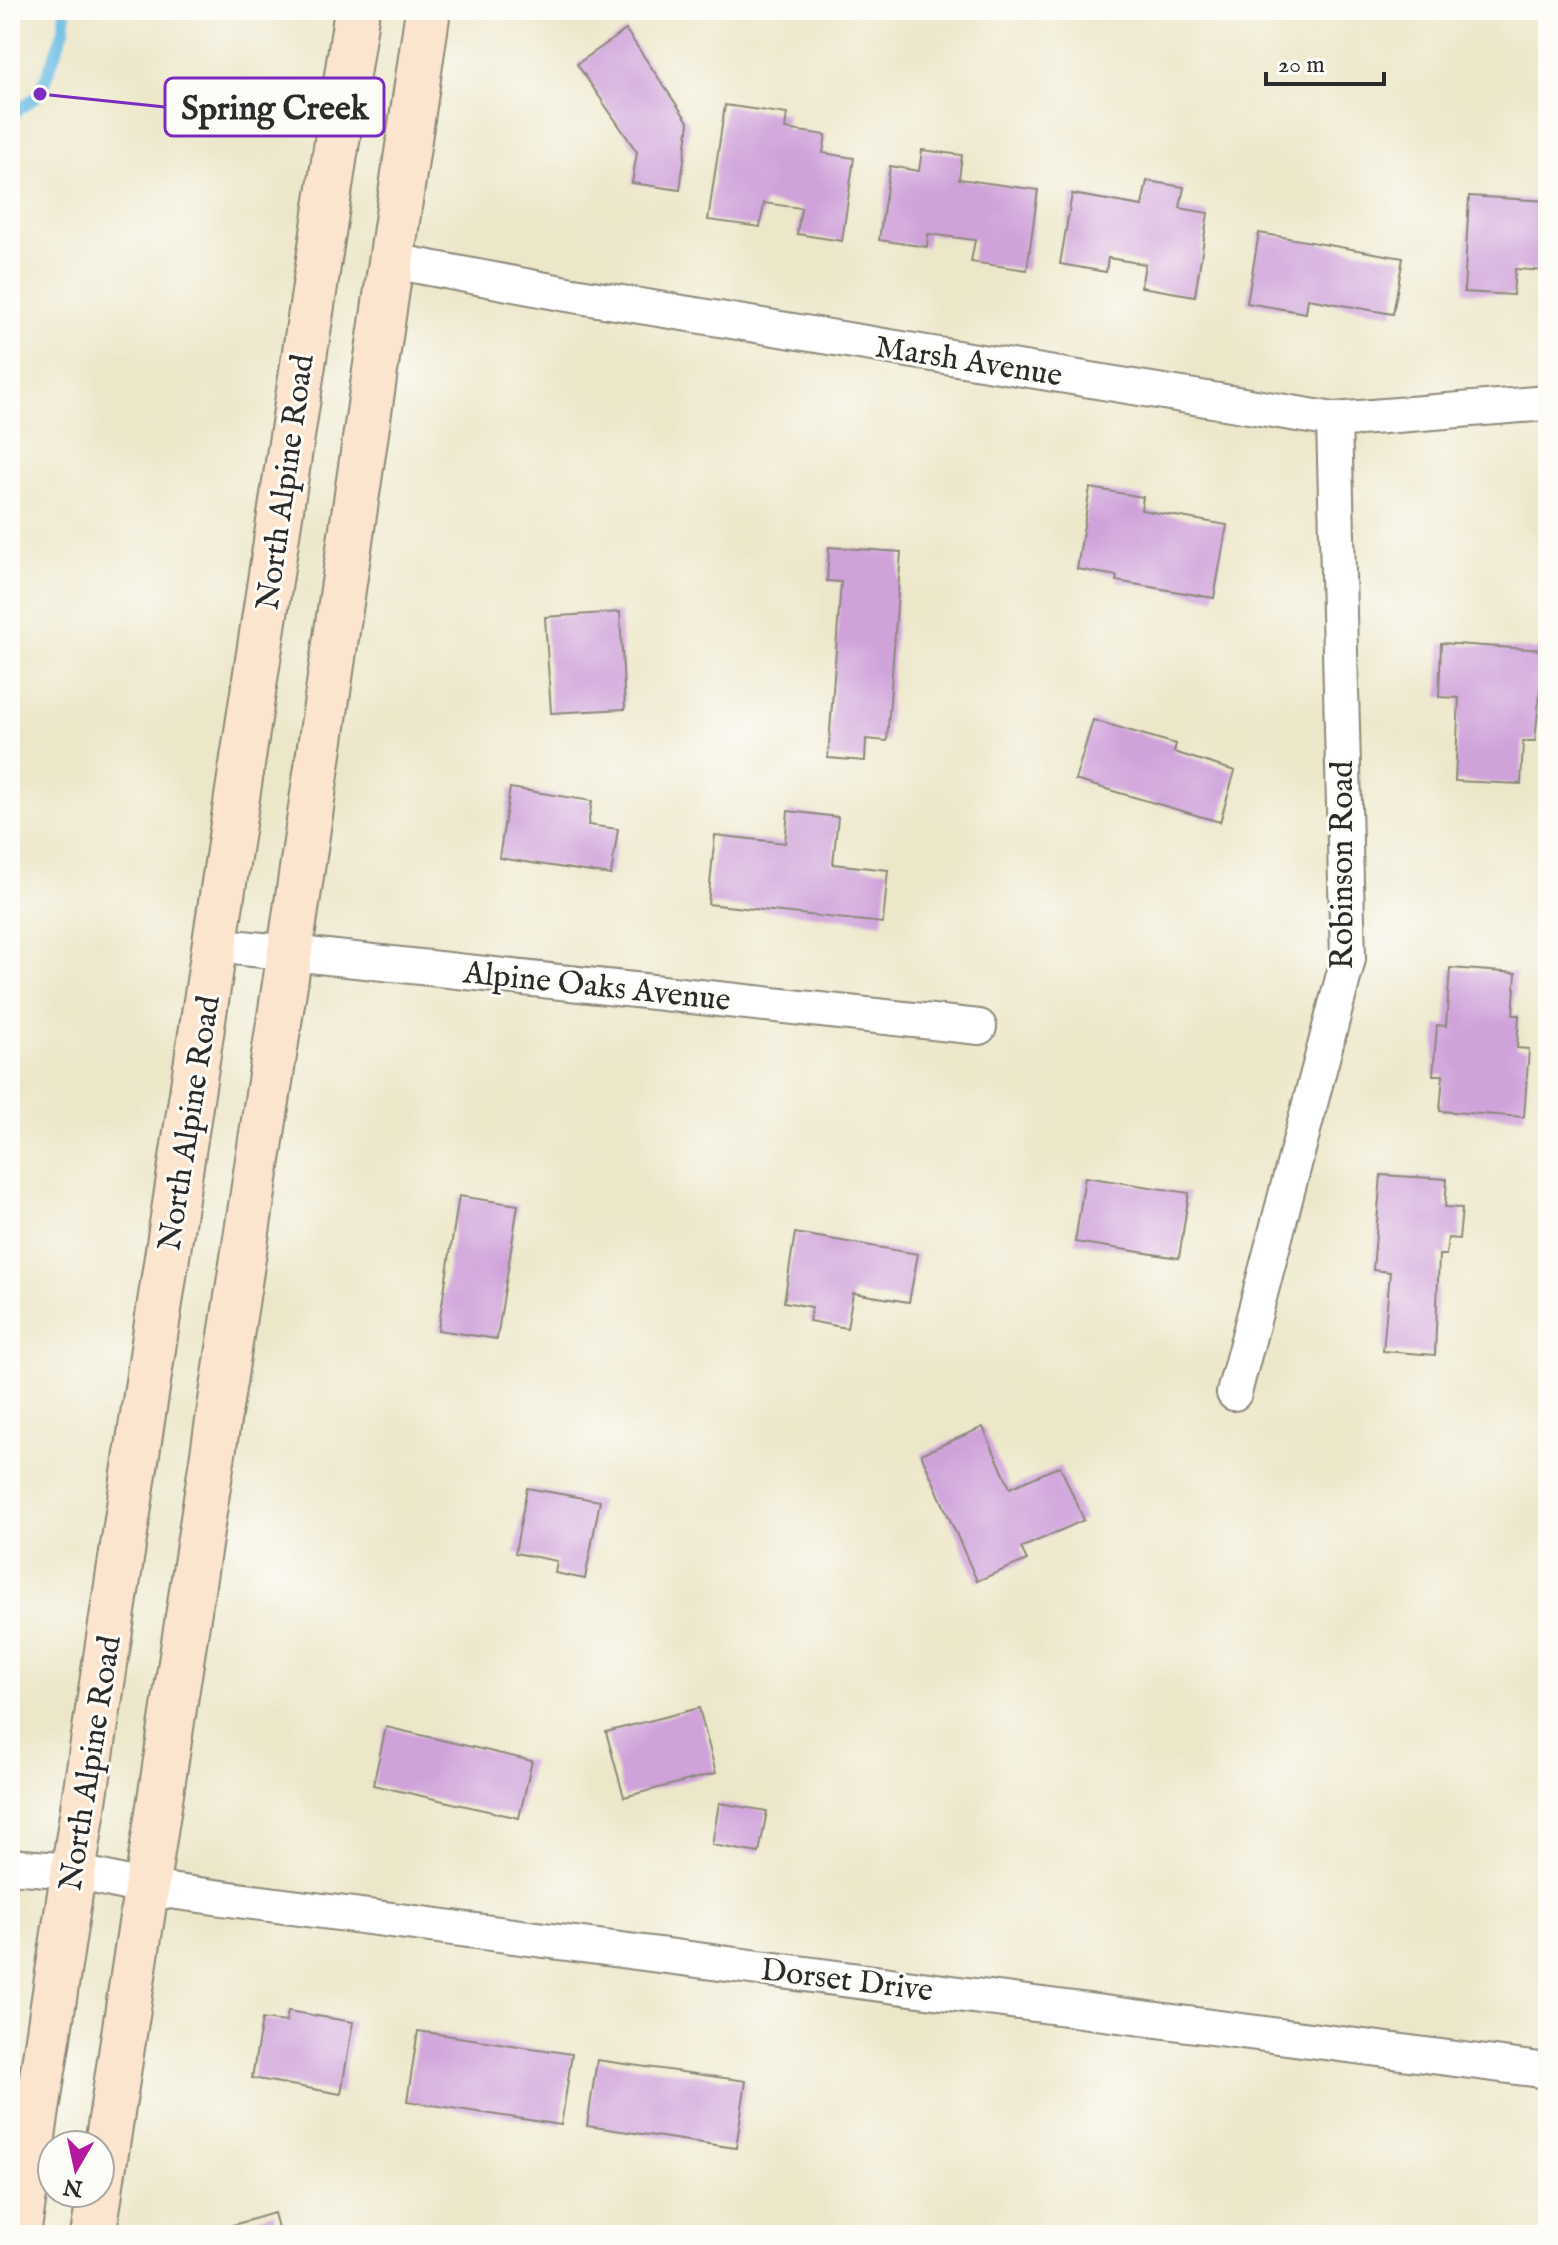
<svg xmlns="http://www.w3.org/2000/svg" width="1558" height="2245" viewBox="0 0 1558 2245" font-family="'IM FELL English',serif">
<style>
.lines{fill:none;stroke-linecap:round;stroke-linejoin:round}
.stream{stroke:#66bbe3;stroke-width:12}
.building{fill:#cfa2da}
.minor-casing{stroke:#8c897a;stroke-width:38}
.secondary-casing{stroke:#8c897a;stroke-width:48}
.minor{stroke:#fff;stroke-width:34}
.secondary{stroke:#fbe5cf;stroke-width:44}
.labels{text-anchor:middle;stroke-width:6;stroke-linejoin:round;paint-order:stroke}
.street-label{font-size:32px;fill:#2b2b2b;stroke:#fdfcf7}
.leader{fill:none;stroke:#7b2cbf;stroke-width:3}
.callout-dot{fill:#7b2cbf;stroke:#fdfcf7;stroke-width:3}
.callout{fill:#fdfcf7;stroke:#7b2cbf;stroke-width:3}
.callout-label{font-size:34px;text-anchor:middle;font-weight:bold;fill:#2b2b2b}
</style>
<rect width="100%" height="100%" fill="#fdfcf7"/>
<filter id="ink" filterUnits="userSpaceOnUse"><feTurbulence type="fractalNoise" baseFrequency=".0125" numOctaves="2"/><feDisplacementMap in="SourceGraphic" scale="16" xChannelSelector="R" yChannelSelector="G"/><feConvolveMatrix kernelMatrix="1 2 1 2 8 2 1 2 1" color-interpolation-filters="sRGB"/></filter>
<filter id="wash" filterUnits="userSpaceOnUse"><feTurbulence type="fractalNoise" baseFrequency=".006" numOctaves="4" result="noise"/><feDisplacementMap in="SourceGraphic" scale="32" xChannelSelector="R" yChannelSelector="G"/><feGaussianBlur stdDeviation="1.8" result="paint"/><feColorMatrix in="noise" values="0 0 0 0 0 0 0 0 0 0 0 0 0 0 0 0 0 1.4 0 .05"/><feComposite in="paint" operator="in"/></filter>
<g filter="url(#wash)">
<rect width="100%" height="100%" fill="#ede7ca"/>
<g class="lines">
<!-- stream -->
<polyline class="stream" points="10,116 40,94 64,30 65,10"/>
</g>
<g id="blocks">
<!-- building -->
<g class="building">
<polygon points="626,30 689,123 680,190 632,183 637,152 577,64"/>
<polygon points="725,105 787,114 785,129 826,135 823,153 854,158 842,241 797,234 801,208 764,203 760,227 708,220"/>
<polygon points="922,150 962,155 959,179 1038,190 1027,270 971,262 975,240 928,234 927,247 879,240 890,166 919,171"/>
<polygon points="1147,181 1184,187 1180,208 1208,213 1195,296 1141,287 1145,264 1108,258 1106,272 1060,264 1072,194 1142,206"/>
<polygon points="1469,196 1548,201 1548,271 1515,269 1513,295 1464,292"/>
<polygon points="1259,233 1403,258 1393,314 1308,299 1306,313 1247,303"/>
<polygon points="1090,488 1143,497 1141,510 1227,525 1214,598 1116,581 1117,576 1077,569"/>
<polygon points="829,547 901,552 887,741 866,739 865,761 828,758 841,582 827,581"/>
<polygon points="620,612 625,709 551,713 545,617"/>
<polygon points="1441,643 1544,650 1535,741 1523,741 1521,784 1455,781 1459,698 1439,697"/>
<polygon points="1093,720 1176,744 1174,752 1235,771 1220,822 1075,780"/>
<polygon points="510,788 592,801 588,825 618,829 611,875 499,858"/>
<polygon points="788,811 838,817 833,864 888,870 883,923 708,904 715,835 785,843"/>
<polygon points="1450,968 1516,973 1513,1015 1519,1015 1517,1048 1529,1049 1524,1117 1440,1111 1443,1075 1433,1075 1437,1025 1446,1026"/>
<polygon points="1381,1175 1447,1179 1445,1207 1462,1208 1459,1239 1448,1238 1446,1255 1439,1255 1435,1355 1383,1351 1390,1272 1373,1270"/>
<polygon points="1085,1177 1189,1193 1179,1258 1075,1242"/>
<polygon points="459,1196 518,1205 497,1339 438,1330"/>
<polygon points="795,1233 918,1254 909,1302 853,1293 847,1328 809,1321 812,1307 784,1302"/>
<polygon points="983,1427 1010,1488 1060,1466 1084,1520 1021,1548 1027,1560 977,1581 921,1454"/>
<polygon points="527,1488 600,1501 585,1579 555,1573 557,1561 515,1553"/>
<polygon points="699,1708 716,1773 624,1797 606,1732"/>
<polygon points="386,1727 532,1761 519,1818 373,1785"/>
<polygon points="719,1803 767,1811 759,1853 712,1845"/>
<polygon points="288,2011 353,2022 341,2094 252,2078 262,2019 286,2022"/>
<polygon points="418,2031 572,2054 561,2125 407,2101"/>
<polygon points="597,2060 746,2081 736,2148 587,2126"/>
<polygon points="274,2213 280,2235 202,2235 202,2234"/>
</g>
</g>
</g>
<g filter="url(#ink)">
<use href="#blocks" fill-opacity="0" stroke="#8c897a" stroke-width="2"/>
<g class="lines">
<defs>
<g id="minor">
<polyline points="393,261 567,294 1334,420 1548,403"/>
<polyline points="215,945 979,1027"/>
<polyline points="1234,1393 1348,959 1334,420"/>
<polyline points="10,1866 72,1871 146,1888 1548,2071"/>
</g>
<g id="secondary">
<polyline points="100,2191 290,951 428,10"/>
<polyline points="18,2235 357,10"/>
<polyline points="93,2235 100,2193"/>
</g>
</defs>
<!-- minor casing -->
<use href="#minor" class="minor-casing"/>
<!-- secondary casing -->
<use href="#secondary" class="secondary-casing"/>
<!-- minor -->
<use href="#minor" class="minor"/>
<!-- secondary -->
<use href="#secondary" class="secondary"/>
</g>
</g>
<g class="labels">
<!-- street labels -->
<g class="street-label">
<text transform="translate(969 360) rotate(9)" y="11">Marsh Avenue</text>
<text transform="translate(284 482) rotate(-82)" y="11">North Alpine Road</text>
<text transform="translate(1341 865) rotate(-90)" y="11">Robinson Road</text>
<text transform="translate(597 985) rotate(6)" y="11">Alpine Oaks Avenue</text>
<text transform="translate(188 1123) rotate(-81)" y="11">North Alpine Road</text>
<text transform="translate(89 1763) rotate(-81)" y="11">North Alpine Road</text>
<text transform="translate(847 1979) rotate(7)" y="11">Dorset Drive</text>
</g>
</g>
<!-- callouts -->
<path class="leader" d="M40 94L165 107"/>
<circle class="callout-dot" cx="40" cy="94" r="8"/>
<rect class="callout" x="165" y="78" width="219" height="58" rx="8"/>
<g class="callout-label">
<text x="275" y="119">Spring Creek</text>
</g>
<!-- margin -->
<rect width="1558" height="2245" fill="none" stroke="#fdfcf7" stroke-width="40"/>
<!-- north arrow -->
<g transform="translate(76 2169) rotate(189)"><circle r="38" fill="#fdfcf7" stroke="#a9a8a5" stroke-width="2"/>
<path d="M0-6L14 30L0 20L-14 30Z" fill="#b5179e"/>
<text y="-12" font-size="22" font-weight="bold" text-anchor="middle" fill="#2b2b2b">N</text>
</g>
<!-- scale -->
<path d="M1266 72v12h118v-12" fill="none" stroke="#2b2b2b" stroke-width="4"/>
<text x="1278" y="72" font-size="24" fill="#2b2b2b" stroke="#fdfcf7" stroke-width="6" paint-order="stroke">20 m</text>
</svg>
